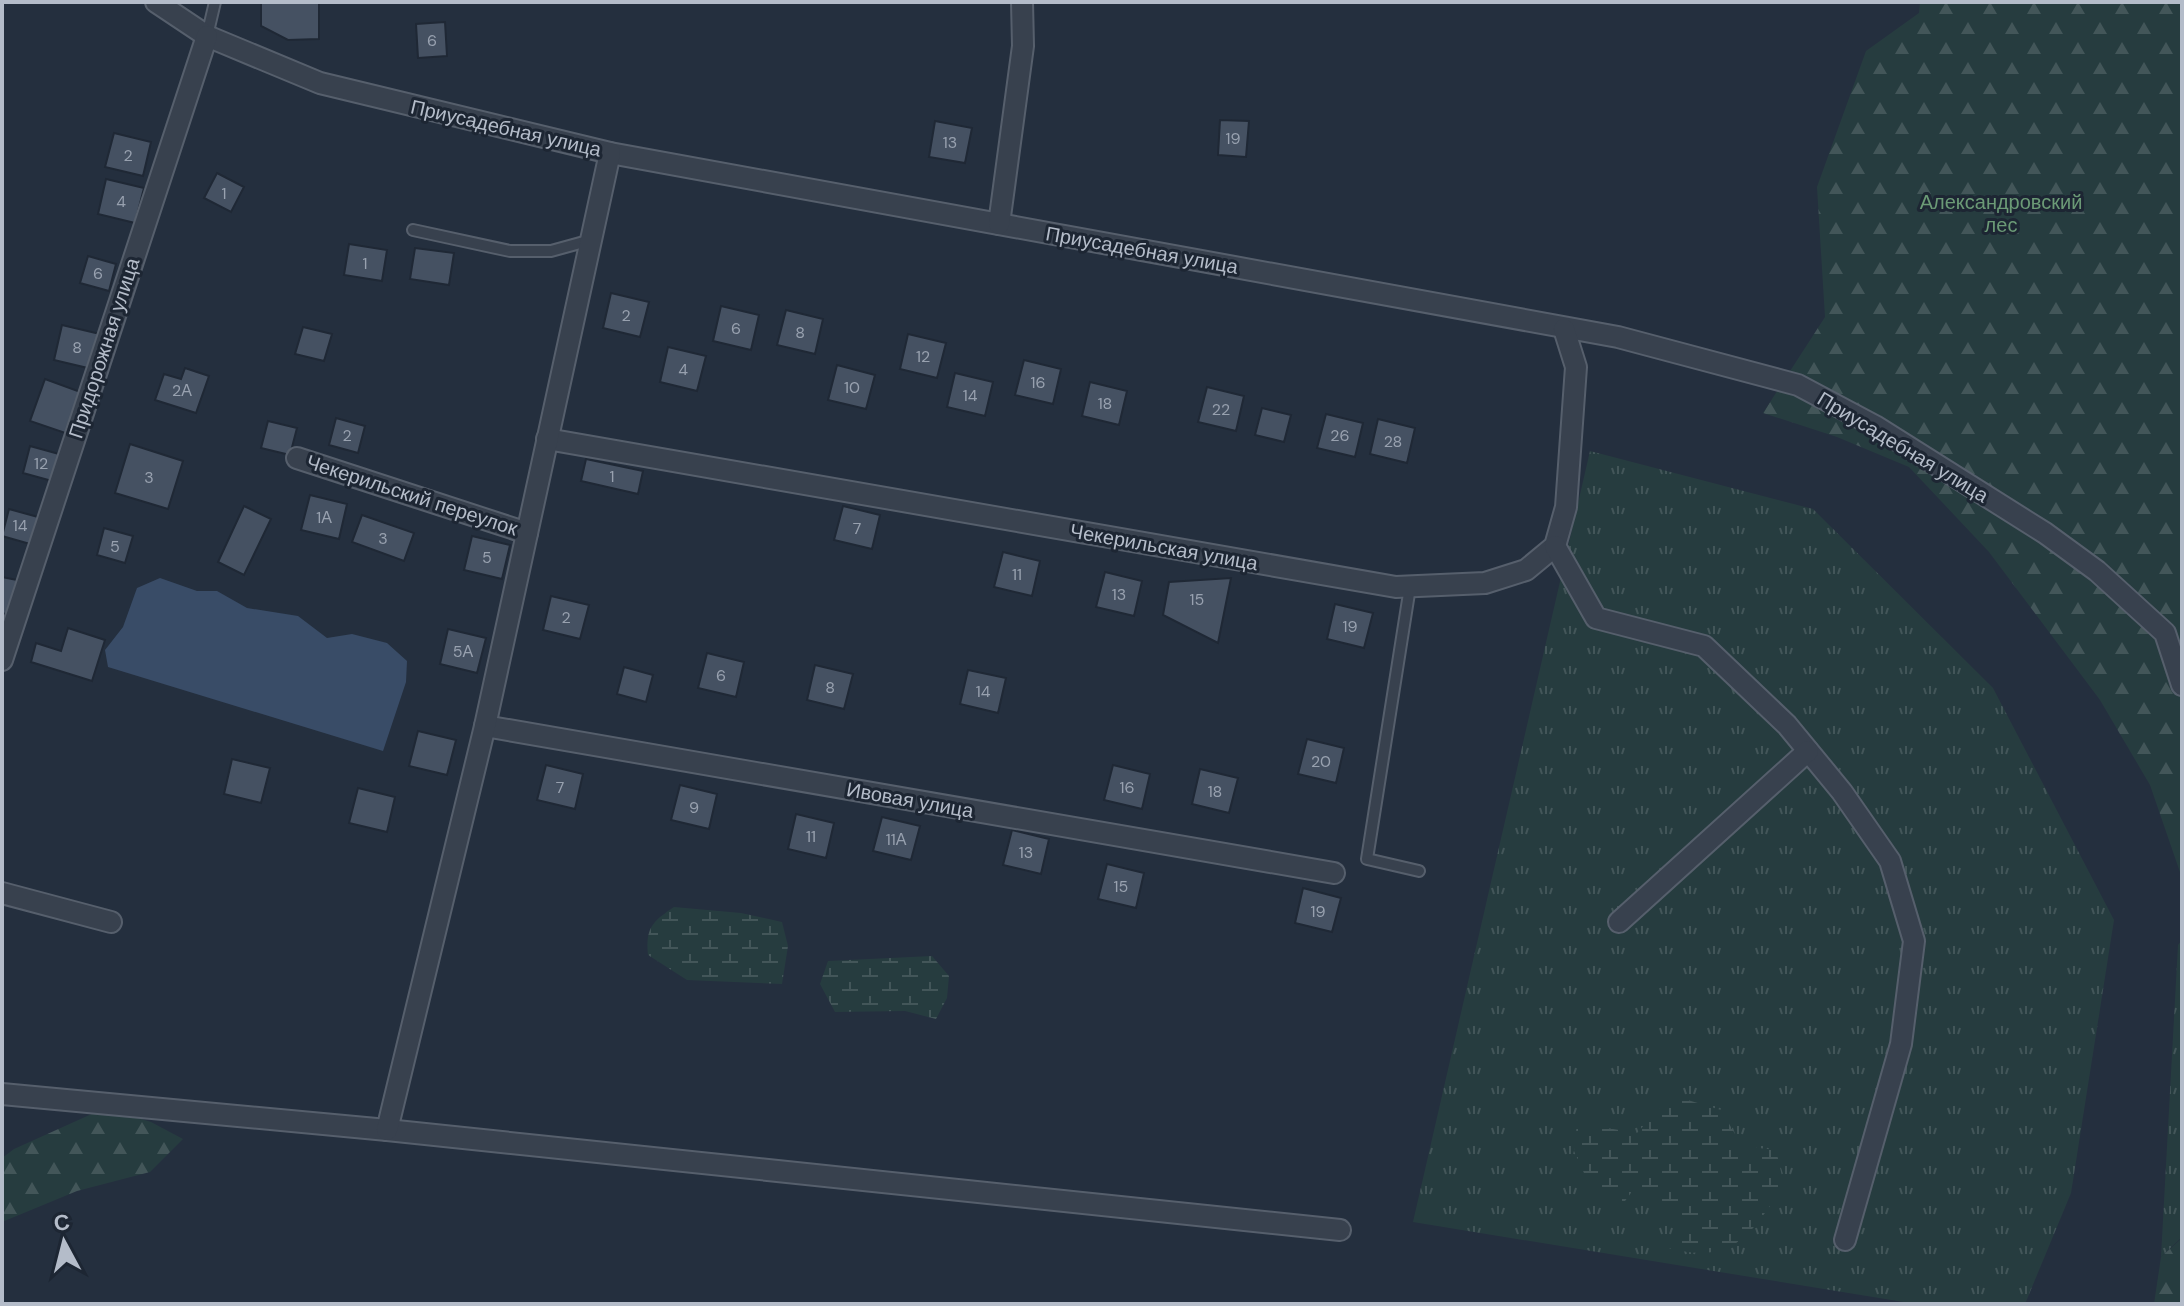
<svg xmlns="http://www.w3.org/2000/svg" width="2184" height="1306" viewBox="0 0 2184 1306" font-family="'DM Sans',sans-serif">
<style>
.grass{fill:url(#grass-tufts)}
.forest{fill:url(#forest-firs)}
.wetland{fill:url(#wetland-marsh)}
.water{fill:#394c67}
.building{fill:#455162;stroke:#1f2835;stroke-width:2}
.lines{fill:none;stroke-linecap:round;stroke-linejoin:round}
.lane-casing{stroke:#565f6c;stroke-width:14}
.street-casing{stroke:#565f6c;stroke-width:24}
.lane{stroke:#38414e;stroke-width:10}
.street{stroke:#38414e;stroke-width:20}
.labels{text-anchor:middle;stroke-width:6;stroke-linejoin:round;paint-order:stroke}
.number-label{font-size:16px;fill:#98a1af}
.street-label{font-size:20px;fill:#b4bcc9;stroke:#1d2633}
.park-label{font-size:20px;fill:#6b9a76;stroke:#1d2633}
</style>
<defs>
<pattern id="grass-tufts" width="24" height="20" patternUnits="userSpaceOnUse" patternTransform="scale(2)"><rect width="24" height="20" fill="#263c3f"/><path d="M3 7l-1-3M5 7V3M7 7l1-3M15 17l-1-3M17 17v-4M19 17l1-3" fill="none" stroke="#435659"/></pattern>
<pattern id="forest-firs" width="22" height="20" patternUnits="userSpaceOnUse" patternTransform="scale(2)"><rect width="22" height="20" fill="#263c3f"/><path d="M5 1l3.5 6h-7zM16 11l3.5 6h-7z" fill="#435659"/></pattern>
<pattern id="wetland-marsh" width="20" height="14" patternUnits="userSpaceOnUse" patternTransform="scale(2)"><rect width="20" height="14" fill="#263c3f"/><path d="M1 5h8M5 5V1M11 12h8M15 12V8" fill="none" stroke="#435659"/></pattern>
</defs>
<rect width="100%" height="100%" fill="#242f3e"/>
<!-- grass -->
<g class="grass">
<polygon points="1590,451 1813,509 1993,688 2114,920 2071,1193 2025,1304 1916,1304 1413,1222"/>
<polygon points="2182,940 2182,1237 2161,1257 2178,945"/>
</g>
<!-- forest -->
<g class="forest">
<polygon points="1920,2 2182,2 2182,878 2150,785 2100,700 1989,552 1909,467 1837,437 1763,413 1825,317 1817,187 1866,51 1919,13"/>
<polygon points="105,1108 151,1122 183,1139 150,1172 77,1191 2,1222 2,1158 14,1149"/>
<polygon points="2182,1238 2182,1304 2154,1304 2161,1257"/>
</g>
<!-- wetland -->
<g class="wetland">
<path d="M674,907L741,913L782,922L788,946L782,984L687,980L648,955C645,928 653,921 674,907Z"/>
<polygon points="932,956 949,976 947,998 936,1019 905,1011 835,1012 820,984 828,961"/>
<path d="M1671,1095L1721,1110L1742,1146L1776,1150L1784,1185C1747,1241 1731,1266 1661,1246L1682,1226L1636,1186L1617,1212L1589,1184L1574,1151L1577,1123L1637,1133Z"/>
</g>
<!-- water -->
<polygon class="water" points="160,578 197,591 217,591 247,608 298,616 327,638 352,634 387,643 407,661 406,682 383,751 108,667 105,650 123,627 137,588"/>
<!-- building -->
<g class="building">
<polygon points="261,2 319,2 319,39 288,40 261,26"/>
<polygon points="445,22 447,56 418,58 416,24"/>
<polygon points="1220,120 1249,121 1246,157 1218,155"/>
<polygon points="935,121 972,128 965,163 929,157"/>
<polygon points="114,133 151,142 143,176 105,167"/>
<polygon points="217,173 244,187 231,212 204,198"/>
<polygon points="106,179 144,188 135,223 98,214"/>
<polygon points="349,244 387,250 382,281 344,275"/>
<polygon points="415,248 454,253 449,285 410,279"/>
<polygon points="88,256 116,264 109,291 80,283"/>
<polygon points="611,293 649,302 640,337 603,328"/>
<polygon points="721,306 759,315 751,350 713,341"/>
<polygon points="786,310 823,319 815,354 777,345"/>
<polygon points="62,325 100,334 92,369 54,360"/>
<polygon points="303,327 332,334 324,361 295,354"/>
<polygon points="908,334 946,343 937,378 900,369"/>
<polygon points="668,347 706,356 697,391 660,382"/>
<polygon points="1024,360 1061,369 1053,404 1015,395"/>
<polygon points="837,365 875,375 866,409 828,400"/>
<polygon points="185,368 209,376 196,413 155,400 164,374 181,379"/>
<polygon points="955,373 993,382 985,416 947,407"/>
<polygon points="45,379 86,394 71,435 30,421"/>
<polygon points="1090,382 1127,391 1119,425 1082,416"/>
<polygon points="1207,387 1244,396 1236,431 1198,422"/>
<polygon points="1262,408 1291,415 1284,442 1255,435"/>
<polygon points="1326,414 1363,423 1355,457 1317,448"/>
<polygon points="336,418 365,426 358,453 329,445"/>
<polygon points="1378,419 1415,428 1407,463 1370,454"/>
<polygon points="268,421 297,428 290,455 261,448"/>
<polygon points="130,444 183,461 168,509 115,493"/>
<polygon points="30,446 59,454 52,481 23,473"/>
<polygon points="586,459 643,471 638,494 581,481"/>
<polygon points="310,495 347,504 339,539 301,530"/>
<polygon points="244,506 271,519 244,575 218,562"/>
<polygon points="843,506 880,515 872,549 834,540"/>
<polygon points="9,509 38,517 30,544 2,536"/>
<polygon points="362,515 414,533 404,561 352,542"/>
<polygon points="104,528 133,536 125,563 97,555"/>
<polygon points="472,536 510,545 502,579 464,570"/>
<polygon points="1003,552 1040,561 1032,596 994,587"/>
<polygon points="1105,572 1142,581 1134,616 1096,607"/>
<polygon points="2,577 17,580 8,615 2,613"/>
<polygon points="1231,578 1218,643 1163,615 1169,582"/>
<polygon points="551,596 589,605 580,639 543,630"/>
<polygon points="1335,604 1373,613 1364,648 1327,639"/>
<polygon points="68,628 105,640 92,681 31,662 36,643 61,651"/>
<polygon points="448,629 486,638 477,673 440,664"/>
<polygon points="707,653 744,662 736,697 698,688"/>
<polygon points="815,665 853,674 844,709 807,700"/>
<polygon points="624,667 653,675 646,702 617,694"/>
<polygon points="968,670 1006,678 998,713 960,704"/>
<polygon points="418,731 456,740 447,775 409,766"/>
<polygon points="1307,739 1344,748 1336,783 1298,774"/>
<polygon points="232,759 270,768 261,803 224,794"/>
<polygon points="546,765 583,774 575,809 537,800"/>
<polygon points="1113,765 1150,774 1142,809 1104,800"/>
<polygon points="1200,769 1238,778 1229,813 1192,804"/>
<polygon points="680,785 717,794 709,829 671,820"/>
<polygon points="358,788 395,797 387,832 349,823"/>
<polygon points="796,814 834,823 826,858 788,849"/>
<polygon points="882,817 920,826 911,860 873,851"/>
<polygon points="1012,830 1049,839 1041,874 1003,865"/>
<polygon points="1107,864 1144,873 1136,908 1098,899"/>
<polygon points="1303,888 1341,898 1332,932 1295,923"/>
</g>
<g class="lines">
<defs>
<g id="lane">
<polyline points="207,36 215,2"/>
<polyline points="413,230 510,251 551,251 591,240"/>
<polyline points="1410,587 1367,859 1419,871"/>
</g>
<g id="street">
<polyline points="156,2 207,36 320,83 610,153 1618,337 1798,385 1875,426 2045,533 2097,571 2165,633 2182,685"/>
<polyline points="999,224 1023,46 1022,2"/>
<polyline points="547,439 1396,587 1485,583 1526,570 1555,546 1566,507 1576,367 1564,329"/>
<polyline points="297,458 527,533"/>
<polyline points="1555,546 1596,618 1704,646 1787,725 1842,792 1890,861 1914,941 1901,1044 1845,1240"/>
<polyline points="2,660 207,36"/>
<polyline points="485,726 1334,873"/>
<polyline points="2,893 111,922"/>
<polyline points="1619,922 1808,751"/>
<polyline points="2,1094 387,1130 1340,1230"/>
<polyline points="387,1130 485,726 610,153"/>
</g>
</defs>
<!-- lane casing -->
<use href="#lane" class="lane-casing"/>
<!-- street casing -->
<use href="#street" class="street-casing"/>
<!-- lane -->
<use href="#lane" class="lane"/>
<!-- street -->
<use href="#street" class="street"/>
</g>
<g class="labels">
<!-- number labels -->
<g class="number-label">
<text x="432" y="46">6</text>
<text x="1233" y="144">19</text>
<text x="950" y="148">13</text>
<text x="128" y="161">2</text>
<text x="224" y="199">1</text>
<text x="121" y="207">4</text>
<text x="365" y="269">1</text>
<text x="98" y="279">6</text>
<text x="626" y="321">2</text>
<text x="736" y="334">6</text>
<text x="800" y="338">8</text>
<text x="77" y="353">8</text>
<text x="923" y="362">12</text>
<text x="683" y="375">4</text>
<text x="1038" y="388">16</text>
<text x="852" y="393">10</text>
<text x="182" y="396">2А</text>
<text x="970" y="401">14</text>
<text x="1105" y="409">18</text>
<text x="1221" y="415">22</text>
<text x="347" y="441">2</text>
<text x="1340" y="441">26</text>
<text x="1393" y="447">28</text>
<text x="41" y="469">12</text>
<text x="612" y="482">1</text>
<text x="149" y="483">3</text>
<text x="324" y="523">1А</text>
<text x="20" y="531">14</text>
<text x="857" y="534">7</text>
<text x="383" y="544">3</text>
<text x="115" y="552">5</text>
<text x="487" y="563">5</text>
<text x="1017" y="580">11</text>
<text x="1119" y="600">13</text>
<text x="1197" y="605">15</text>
<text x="566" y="623">2</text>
<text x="1350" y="632">19</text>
<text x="463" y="657">5А</text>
<text x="721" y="681">6</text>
<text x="830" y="693">8</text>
<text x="983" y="697">14</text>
<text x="1321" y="767">20</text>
<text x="560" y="793">7</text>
<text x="1127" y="793">16</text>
<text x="1215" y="797">18</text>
<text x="694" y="813">9</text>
<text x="811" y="842">11</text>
<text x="896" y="845">11А</text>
<text x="1026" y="858">13</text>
<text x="1121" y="892">15</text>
<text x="1318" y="917">19</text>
</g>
<!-- street labels -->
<g class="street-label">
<text transform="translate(506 128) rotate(13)" y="7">Приусадебная улица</text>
<text transform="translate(1142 250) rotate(10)" y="7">Приусадебная улица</text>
<text transform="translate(104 348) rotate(-72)" y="7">Придорожная улица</text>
<text transform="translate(1903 447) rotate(31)" y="7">Приусадебная улица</text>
<text transform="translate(412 495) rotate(18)" y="7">Чекерильский переулок</text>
<text transform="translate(1164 547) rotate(10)" y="7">Чекерильская улица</text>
<text transform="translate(910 800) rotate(10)" y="7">Ивовая улица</text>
</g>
<!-- park labels -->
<g class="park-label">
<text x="2001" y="209">Александровский<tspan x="2001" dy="23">лес</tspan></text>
</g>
</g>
<!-- border -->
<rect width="2184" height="1306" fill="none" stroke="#b4bcc9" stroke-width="8"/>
<!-- north arrow -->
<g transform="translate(64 1242) rotate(353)" stroke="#1d2633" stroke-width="6" paint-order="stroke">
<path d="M0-6L14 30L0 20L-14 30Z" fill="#b4bcc9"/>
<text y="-12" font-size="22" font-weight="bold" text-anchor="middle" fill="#b4bcc9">С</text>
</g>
</svg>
